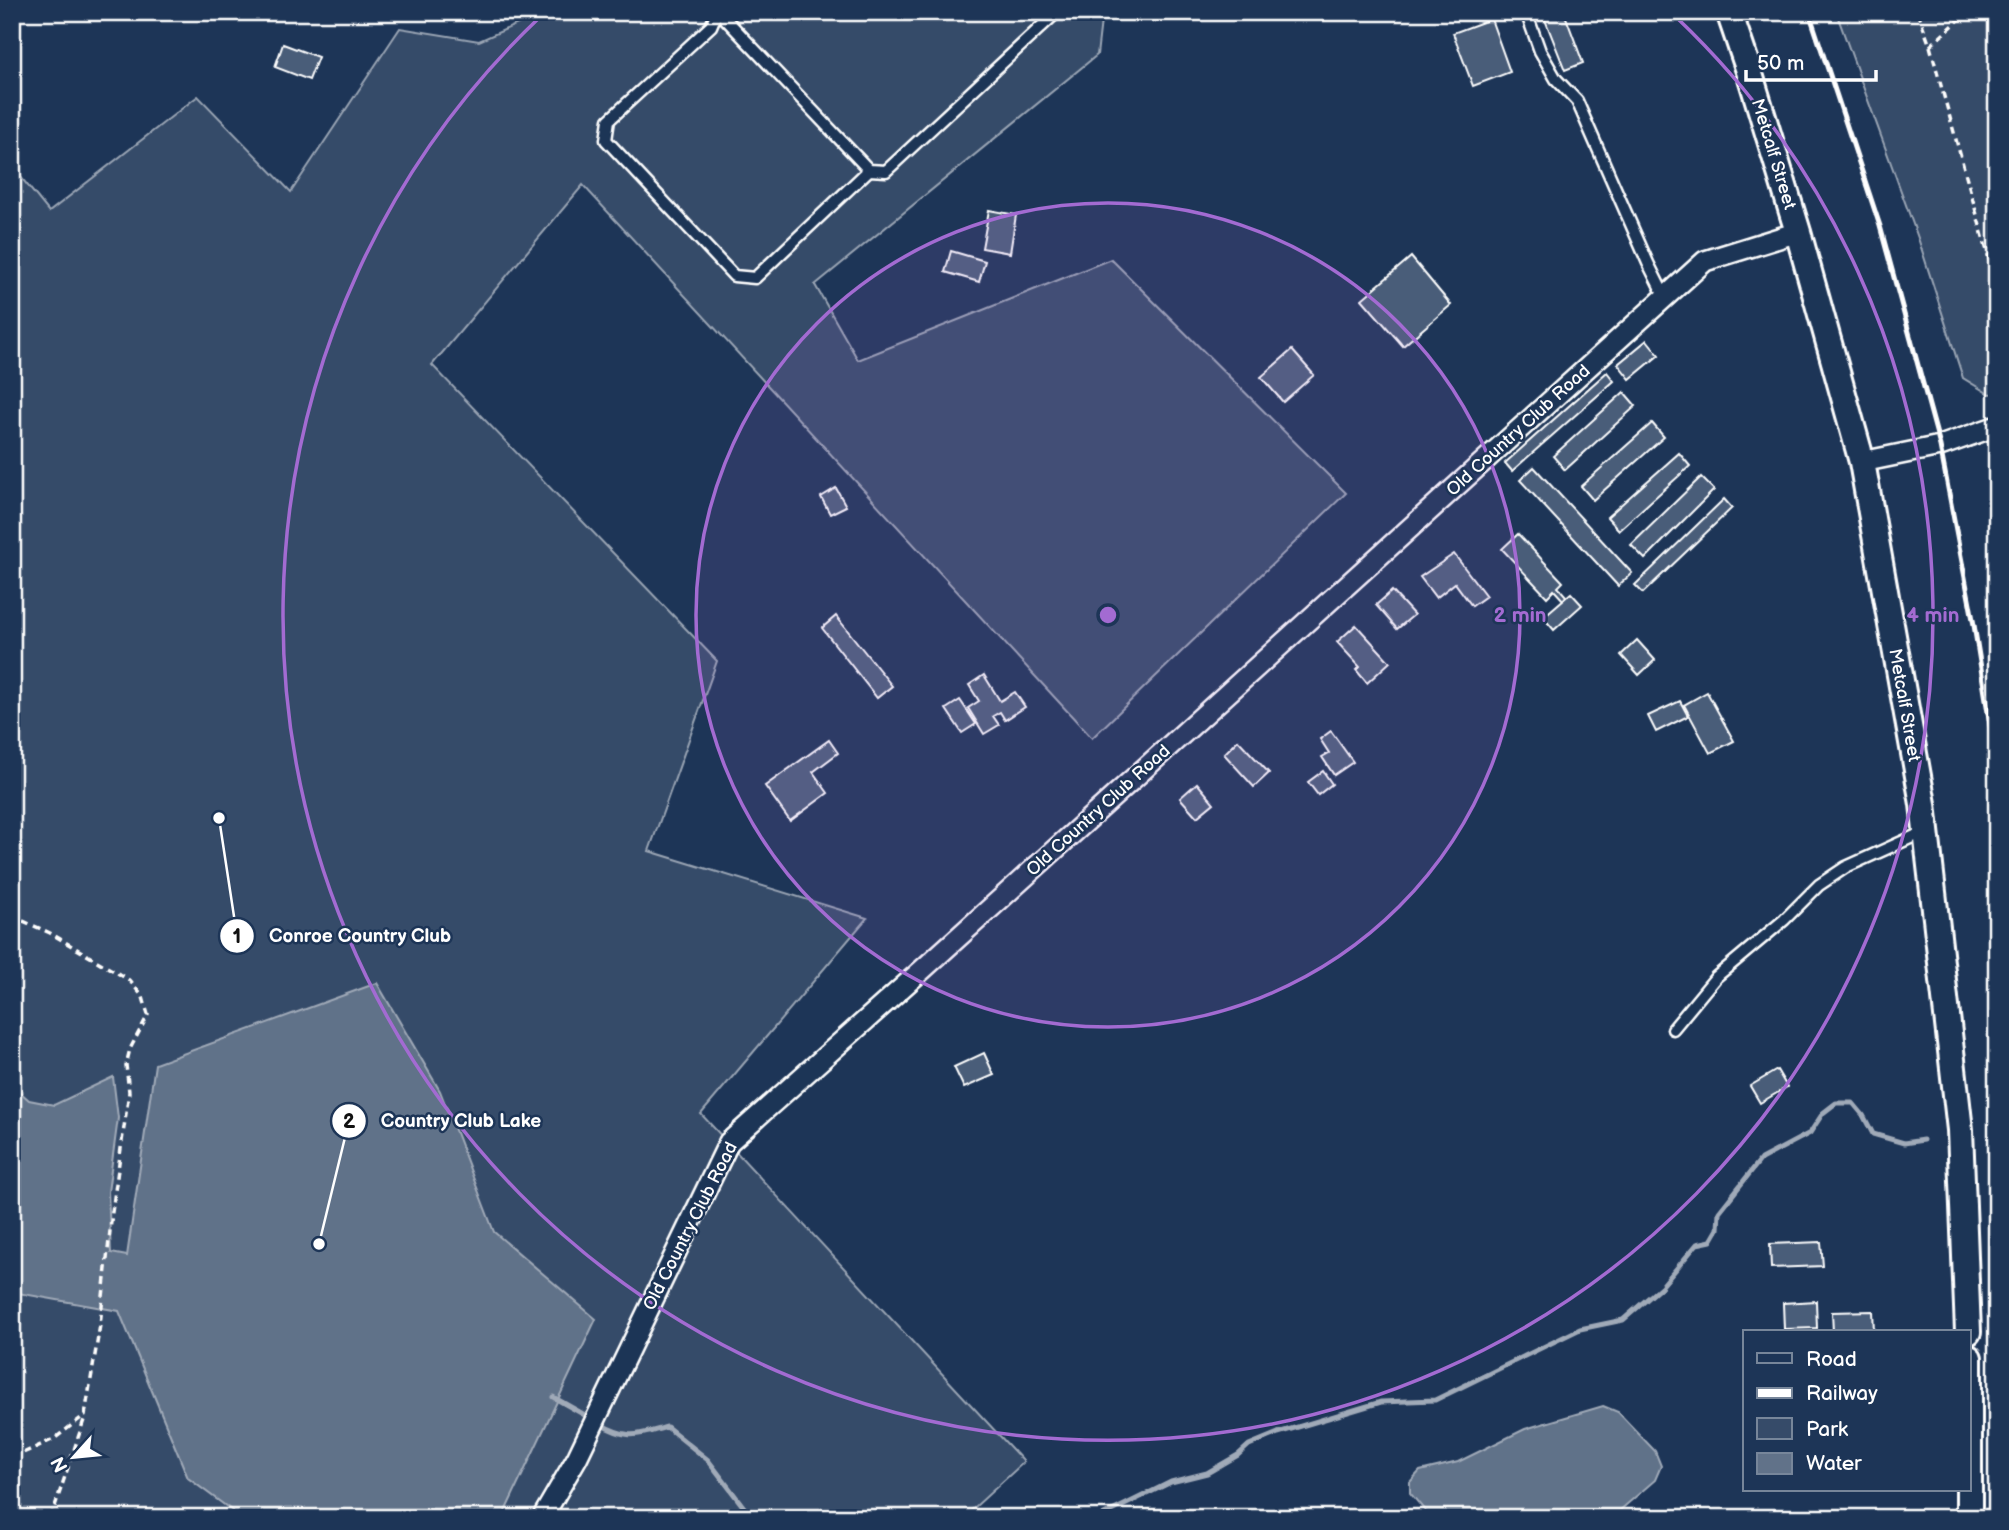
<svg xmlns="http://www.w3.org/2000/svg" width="2009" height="1530" viewBox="0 0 2009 1530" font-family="'Balsamiq Sans',sans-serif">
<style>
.green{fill:#364b69;stroke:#9aa5b4;stroke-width:2}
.water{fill:#617289;stroke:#a0aab8;stroke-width:2}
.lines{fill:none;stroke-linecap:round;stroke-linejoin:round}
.stream{stroke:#a0aab8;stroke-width:5}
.building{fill:#4a5d79;stroke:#fff;stroke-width:2}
.service-casing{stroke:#fff;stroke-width:15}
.minor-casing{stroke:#fff;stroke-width:24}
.tertiary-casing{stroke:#fff;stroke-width:30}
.path{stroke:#fff;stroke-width:3.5;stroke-dasharray:7 5;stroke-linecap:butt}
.service{stroke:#1d3557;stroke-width:10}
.minor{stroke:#1d3557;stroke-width:19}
.tertiary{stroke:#1d3557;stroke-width:24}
.rail{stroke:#fff;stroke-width:5}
.ring{fill:none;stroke:#a36bd2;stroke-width:3.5}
.labels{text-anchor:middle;stroke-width:5;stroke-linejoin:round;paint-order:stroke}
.street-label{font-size:18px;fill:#fff;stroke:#1d3557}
.centre{fill:#a36bd2;stroke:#1d3557;stroke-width:3.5}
.ring-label{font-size:21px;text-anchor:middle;font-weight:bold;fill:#a36bd2;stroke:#1d3557;stroke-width:5;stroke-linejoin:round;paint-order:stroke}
.leader{fill:none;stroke:#fff;stroke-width:2.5}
.callout-dot{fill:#fff;stroke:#1d3557;stroke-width:2.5}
.mark-label{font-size:21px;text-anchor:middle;font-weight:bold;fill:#111}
.callout-label{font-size:19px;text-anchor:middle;font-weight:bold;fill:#fff;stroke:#1d3557;stroke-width:5;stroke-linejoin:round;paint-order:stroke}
</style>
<rect width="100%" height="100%" fill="#1d3557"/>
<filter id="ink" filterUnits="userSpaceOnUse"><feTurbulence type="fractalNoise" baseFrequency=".0143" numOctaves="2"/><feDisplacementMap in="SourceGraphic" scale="14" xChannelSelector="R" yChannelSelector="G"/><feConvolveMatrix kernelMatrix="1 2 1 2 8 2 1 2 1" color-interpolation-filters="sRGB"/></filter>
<g filter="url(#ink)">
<!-- green -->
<g class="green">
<polygon points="545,12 1102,12 1097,55 815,285 858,360 1111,259 1346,493 1092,738 583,185 432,365 717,661 649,851 867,918 701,1114 1024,1462 963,1518 12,1518 12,166 49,212 198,96 291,192 400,28 479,41"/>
<polygon points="1836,12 1997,12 1997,393 1989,394 1963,378 1918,238"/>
</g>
<!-- water -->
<g class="water">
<polygon points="377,983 440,1091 494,1232 596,1319 502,1518 242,1518 188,1478 119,1311 12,1292 12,1085 29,1100 54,1105 113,1077 118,1118 108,1192 111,1253 127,1256 155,1064"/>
<polygon points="1603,1406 1618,1412 1655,1451 1661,1466 1655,1480 1611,1518 1431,1518 1410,1493 1410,1482 1420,1471 1458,1462 1525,1429"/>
</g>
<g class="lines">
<!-- stream -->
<g class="stream">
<polyline points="553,1397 590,1418"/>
<path d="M598,1423C628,1440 635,1436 667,1427L708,1460L752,1518"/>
<polyline points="1098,1518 1171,1482 1207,1473 1238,1455 1249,1445 1278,1433 1381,1402 1435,1400 1580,1329 1623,1320 1661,1287 1697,1244 1711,1241 1718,1229 1719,1212 1761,1159 1810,1133 1823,1113 1836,1103 1853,1103 1863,1115 1873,1134 1904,1143 1923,1140"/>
</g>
</g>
<!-- building -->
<g class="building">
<polygon points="1542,12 1564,12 1583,63 1565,70"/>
<polygon points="1491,19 1510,72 1473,86 1453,33"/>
<polygon points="283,44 318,57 309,80 275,67"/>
<polygon points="989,210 1016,215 1010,253 982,248"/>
<polygon points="951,251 985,261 979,282 945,272"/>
<polygon points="1411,257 1451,305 1403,346 1362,299"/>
<polygon points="1647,340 1659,355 1630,379 1618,364"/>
<polygon points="1292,350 1314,375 1283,402 1261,377"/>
<polygon points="1607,372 1614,381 1512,471 1505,463"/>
<polygon points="1624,392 1636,406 1565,470 1553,456"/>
<polygon points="1652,423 1664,437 1593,500 1581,486"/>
<polygon points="1679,453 1690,466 1619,530 1607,517"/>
<polygon points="1534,467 1632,573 1618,586 1520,480"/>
<polygon points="1701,477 1714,490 1645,559 1631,545"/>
<polygon points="836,488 846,506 830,514 821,497"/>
<polygon points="1724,499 1732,508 1643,593 1635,585"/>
<polygon points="1518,534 1563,582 1558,587 1566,596 1563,600 1554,590 1547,597 1502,549"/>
<polygon points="1454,554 1486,596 1472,606 1455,583 1436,598 1420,577"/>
<polygon points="1392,591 1414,615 1397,629 1376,605"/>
<polygon points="1571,593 1582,605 1554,630 1543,617"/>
<polygon points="836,616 892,686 877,698 822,628"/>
<polygon points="1356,625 1390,662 1367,683 1356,670 1360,667 1337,642"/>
<polygon points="1637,640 1655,660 1639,675 1621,655"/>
<polygon points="984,675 1000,701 1015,692 1025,707 1005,720 1000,712 993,716 999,725 984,734 968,708 979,701 969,685"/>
<polygon points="1707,692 1734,741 1710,753 1684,705"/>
<polygon points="960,700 976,724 962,733 946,709"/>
<polygon points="1680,701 1688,716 1656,732 1648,716"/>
<polygon points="1331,731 1353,762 1334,775 1322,757 1329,753 1320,739"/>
<polygon points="829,740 838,753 813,772 828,793 790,821 765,786"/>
<polygon points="1238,740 1269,773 1254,787 1224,754"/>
<polygon points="1323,771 1332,784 1318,795 1308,782"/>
<polygon points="1197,783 1214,803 1197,817 1180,798"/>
<polygon points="984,1053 994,1075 964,1088 954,1067"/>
<polygon points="1777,1070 1787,1087 1760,1103 1750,1086"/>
<polygon points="1821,1242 1823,1266 1771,1268 1770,1244"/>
<polygon points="1816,1301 1817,1328 1784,1329 1783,1303"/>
<polygon points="1873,1311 1874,1332 1833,1332 1832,1312"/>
</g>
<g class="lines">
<defs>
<g id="service">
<polyline points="717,12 711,26 609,120 606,140 734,276 755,278 869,170"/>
<polyline points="719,12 869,170 886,171 1057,12"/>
<polyline points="1526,12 1540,51 1556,79 1577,101 1648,263 1665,297"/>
<polyline points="1673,1029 1716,977 1784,920 1819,885 1846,867 1926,831"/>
</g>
<g id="minor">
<polyline points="1862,462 1940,446 1997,426"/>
<polyline points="542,1518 577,1458 729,1142 922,970 1705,261 1798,232"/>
</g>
<g id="tertiary">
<polyline points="1729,12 1749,71 1798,232 1862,462 1923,804 1960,1130 1968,1332"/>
<polyline points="1969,1358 1969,1518"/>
</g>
</defs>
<!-- service casing -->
<use href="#service" class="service-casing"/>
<!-- minor casing -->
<use href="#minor" class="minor-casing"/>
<!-- tertiary casing -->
<use href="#tertiary" class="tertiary-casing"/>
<!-- path -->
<g class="path">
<polyline points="1918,12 1930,46 1997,287"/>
<polyline points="1930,46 1968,12"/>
<polyline points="12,916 50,933 129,980 143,997 148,1015 130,1049 126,1065 129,1092 112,1212 100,1325 85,1415 54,1439 12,1458"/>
<polyline points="51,1518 85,1417"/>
</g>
<!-- service -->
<use href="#service" class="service"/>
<!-- minor -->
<use href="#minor" class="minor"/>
<!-- tertiary -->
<use href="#tertiary" class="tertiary"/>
<!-- rail -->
<polyline class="rail" points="1809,12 1880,226 1940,446 1974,625 1997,768"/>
</g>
</g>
<!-- distance rings -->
<circle cx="1108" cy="615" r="412" fill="#a36bd2" fill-opacity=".12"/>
<g class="ring">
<circle cx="1108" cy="615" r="412"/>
<path d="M1676 17A825 825 0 1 1 540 17"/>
</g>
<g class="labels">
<!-- street labels -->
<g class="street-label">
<text transform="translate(1774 154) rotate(73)" y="6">Metcalf Street</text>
<text transform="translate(1518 430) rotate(-42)" y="6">Old Country Club Road</text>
<text transform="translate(1905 705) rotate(80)" y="6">Metcalf Street</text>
<text transform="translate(1098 810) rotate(-42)" y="6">Old Country Club Road</text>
<text transform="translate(690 1226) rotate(-63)" y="6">Old Country Club Road</text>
</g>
</g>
<circle cx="1108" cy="615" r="10" class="centre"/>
<g class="ring-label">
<text x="1520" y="622">2 min</text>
<text x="1933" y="622">4 min</text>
</g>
<!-- callouts -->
<path class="leader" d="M219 818L237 936M319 1244L349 1121"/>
<g class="callout-dot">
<circle cx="219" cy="818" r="7"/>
<circle cx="319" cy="1244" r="7"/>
<circle cx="237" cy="936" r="18"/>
<circle cx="349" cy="1121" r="18"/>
</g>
<g class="mark-label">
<text x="237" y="943">1</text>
<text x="349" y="1128">2</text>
</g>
<g class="callout-label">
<text x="360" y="942">Conroe Country Club</text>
<text x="461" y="1127">Country Club Lake</text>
</g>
<!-- margin -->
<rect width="2009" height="1530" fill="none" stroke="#1d3557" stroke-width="42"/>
<rect x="21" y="21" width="1967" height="1488" fill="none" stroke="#fff" stroke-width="2.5" filter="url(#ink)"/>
<!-- legend -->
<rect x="1743" y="1330" width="228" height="161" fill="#1d3557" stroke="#77869a" stroke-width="2"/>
<rect x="1757" y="1353" width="35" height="10" fill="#1d3557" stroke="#77869a" stroke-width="2"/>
<text x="1806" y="1366" font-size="21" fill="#ffffff">Road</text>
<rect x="1757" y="1388" width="35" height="10" fill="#ffffff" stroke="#77869a" stroke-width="2"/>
<text x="1806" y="1400" font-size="21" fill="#ffffff">Railway</text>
<rect x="1757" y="1418" width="35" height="21" fill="#364b69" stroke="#77869a" stroke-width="2"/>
<text x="1806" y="1436" font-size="21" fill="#ffffff">Park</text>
<rect x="1757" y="1453" width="35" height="21" fill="#617289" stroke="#77869a" stroke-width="2"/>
<text x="1806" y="1470" font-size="21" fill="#ffffff">Water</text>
<!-- north arrow -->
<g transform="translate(74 1457) rotate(243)" stroke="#1d3557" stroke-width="5" paint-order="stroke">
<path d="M0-5L12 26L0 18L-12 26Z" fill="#ffffff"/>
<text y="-10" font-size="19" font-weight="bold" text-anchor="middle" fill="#ffffff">N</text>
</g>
<!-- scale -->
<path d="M1746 70v10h130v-10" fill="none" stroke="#ffffff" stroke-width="3.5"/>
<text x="1757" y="70" font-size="21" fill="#ffffff" stroke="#1d3557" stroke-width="5" paint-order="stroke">50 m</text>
</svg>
